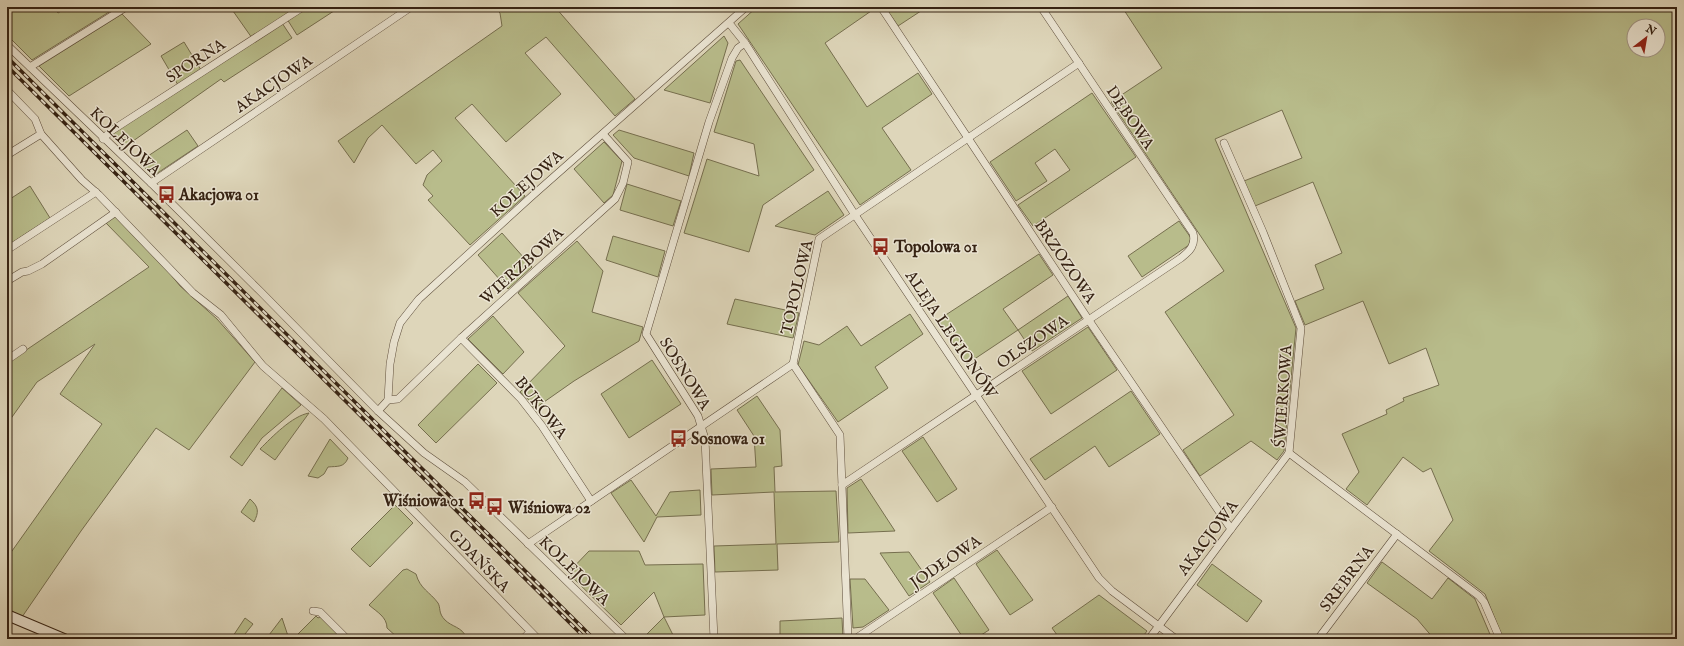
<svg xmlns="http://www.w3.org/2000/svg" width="1684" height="646" viewBox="0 0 1684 646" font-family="'IM FELL English',serif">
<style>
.green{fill:#b8bc8b;stroke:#766f4f;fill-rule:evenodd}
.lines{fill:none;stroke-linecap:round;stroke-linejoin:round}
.street-casing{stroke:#5f4f3d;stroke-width:8}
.secondary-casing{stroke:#352213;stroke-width:12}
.street{stroke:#eae4d2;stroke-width:7}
.secondary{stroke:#eae4d2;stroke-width:10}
.rail-casing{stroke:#352213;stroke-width:3.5}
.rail{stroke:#eae4d2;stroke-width:2;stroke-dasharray:6;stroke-linecap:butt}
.labels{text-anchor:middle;stroke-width:3;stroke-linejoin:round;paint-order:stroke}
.street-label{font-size:16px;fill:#352213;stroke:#eae4d2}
.poi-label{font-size:16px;font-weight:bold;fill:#352213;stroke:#eae4d2;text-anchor:start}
</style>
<rect width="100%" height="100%" fill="#ded6ba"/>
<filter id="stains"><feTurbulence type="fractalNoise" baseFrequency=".005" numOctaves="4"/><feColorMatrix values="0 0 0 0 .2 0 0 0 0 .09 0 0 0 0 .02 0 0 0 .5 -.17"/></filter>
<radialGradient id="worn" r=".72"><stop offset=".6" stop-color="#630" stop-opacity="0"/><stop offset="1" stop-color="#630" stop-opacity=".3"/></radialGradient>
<!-- green -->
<g class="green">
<polygon points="7,7 53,7 58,13 68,7 117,7 32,60 7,35"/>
<polygon points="239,7 301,7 252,38 233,11"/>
<polygon points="307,7 340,7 297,35 287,19"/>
<polygon points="494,7 555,7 635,99 615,116 546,37 525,53 561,94 506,142 472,104 455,118 525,196 470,245 428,200 433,196 423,185 427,175 442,161 433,150 416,164 382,125 368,138 354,163 338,141 502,26 500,13"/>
<polygon points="757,7 873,7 874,9 825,43 867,107 918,73 932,94 882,128 911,170 860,205 738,24"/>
<polygon points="885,7 927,7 898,26"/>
<path d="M1122,7H1677V639H1503L1485,594L1429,551L1453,520L1431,468L1423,472L1403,457L1367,505L1346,489L1359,472L1342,434L1387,414L1386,410L1404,401L1403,398L1439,385L1426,348L1389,364L1363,301L1305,325L1295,301L1324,289L1315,265L1342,253L1313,182L1255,206L1244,181L1302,158L1282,110L1215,139L1296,328L1284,451L1277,460L1251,441L1200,476L1183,450L1234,415L1165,312L1224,271L1111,102L1162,68ZM1634,26H1658V50H1634Z"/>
<polygon points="122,14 151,44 69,96 39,66"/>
<polygon points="282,23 292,38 224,82 221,79 126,146 112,133"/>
<polygon points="724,36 728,43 710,103 664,90"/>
<polygon points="184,42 201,70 178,85 161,56"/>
<polygon points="740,60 814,170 763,205 749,252 684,233 707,159 759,176 754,144 714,132 736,61"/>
<polygon points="1092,93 1136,157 1033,226 1018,205 1070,170 1055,149 1035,163 1047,181 1016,201 990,162"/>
<polygon points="187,130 198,146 153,176 139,162"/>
<polygon points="619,130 694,153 689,176 634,158 613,135"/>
<polygon points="604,142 622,161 613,195 604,203 574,169"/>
<polygon points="627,184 681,201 673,226 620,210"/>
<polygon points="30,186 50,218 7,246 7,201"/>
<polygon points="828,191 844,215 815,235 775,226"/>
<polygon points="115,215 159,260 180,286 217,319 255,362 189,450 156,428 81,531 22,617 7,608 7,558 102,424 60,394 95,344 37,382 7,424 7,363 149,267 105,222"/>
<polygon points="1179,221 1191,238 1189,245 1142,277 1128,256"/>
<polygon points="502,233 532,267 508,289 478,255"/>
<polygon points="613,236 665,251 658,277 606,260"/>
<polygon points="577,241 603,271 592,312 643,327 639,341 574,381 534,409 530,401 520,392 565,346 518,293"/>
<polygon points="1039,254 1053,275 1003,309 1018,330 1068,296 1082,318 1032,351 1018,330 967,364 938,320"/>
<polygon points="735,299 799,313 793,338 727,324"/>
<polygon points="910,314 923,334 875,367 888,388 838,422 798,365 804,341 819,345 847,326 861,346"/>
<polygon points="493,316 524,352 503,374 468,339"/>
<polygon points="1088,327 1117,370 1051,414 1022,371"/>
<polygon points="652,360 681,404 629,438 601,394"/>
<polygon points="478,364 497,383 436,443 418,425"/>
<polygon points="282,388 301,405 262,438 242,466 230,457"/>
<polygon points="1131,391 1160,434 1109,467 1095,446 1045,480 1030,459"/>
<polygon points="757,396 780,430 782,466 774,467 775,492 836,491 839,542 777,544 778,570 715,572 714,546 776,544 774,492 712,495 711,469 756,467 754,436 737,410"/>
<path d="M309,413L275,460L260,449C272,437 292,416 309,413Z"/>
<polygon points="923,437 957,489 937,502 902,451"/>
<path d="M330,439L348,458C344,468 337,466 328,467L324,474L318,478L308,476Z"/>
<polygon points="861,479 895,531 848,533 847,488"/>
<polygon points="631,480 656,516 670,492 700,490 701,515 657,517 644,542 611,493"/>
<path d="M250,499C259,507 259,512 254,522L241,512Z"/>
<polygon points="395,505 413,523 370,567 351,549"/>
<polygon points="997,550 1033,600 1010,615 976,564"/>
<polygon points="589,551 639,551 645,565 703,564 705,615 664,617 675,639 642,639 664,617 654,592 621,625 568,573"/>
<polygon points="909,552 930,582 909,596 880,553"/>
<polygon points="1382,562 1432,599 1448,578 1475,599 1492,639 1434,639 1417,619 1367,583"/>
<polygon points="1212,564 1262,601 1247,622 1197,585"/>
<path d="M407,569L416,574C420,589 430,592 438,603C441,608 438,613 445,620C452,627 462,627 466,637L465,639H399L387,628C387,617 377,612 369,605L403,570Z"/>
<polygon points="954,578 989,630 975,639 964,639 933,593"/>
<polygon points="850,579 865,579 889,610 863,627 853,628"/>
<polygon points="1099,595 1147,631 1141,639 1060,639 1052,628"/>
<polygon points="316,616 318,618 320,617 342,639 293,639"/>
<polygon points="245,618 253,624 241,639 231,639"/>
<polygon points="282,618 289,639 266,639"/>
<polygon points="842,618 843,639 780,639 780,621"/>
</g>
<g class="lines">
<defs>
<g id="street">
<polyline points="881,7 1088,319 1231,529"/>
<polyline points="729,23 745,43 855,215 1099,578 1112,591 1176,639"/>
<polyline points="7,45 151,183 261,292 378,411 424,453 465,482 626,639"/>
<polyline points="30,67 126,7"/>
<polyline points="7,90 35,119 41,134 82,180 99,195 193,293 221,315 263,366 324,419 538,639"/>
<polyline points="103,139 111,131 303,7"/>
<polyline points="1224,143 1263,232 1301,328 1289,453"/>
<polyline points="7,155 41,134"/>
<polyline points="151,183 411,7"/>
<polyline points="7,250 96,192"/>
<polyline points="7,281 22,272 28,271 42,264 116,212"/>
<polyline points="461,338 521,399 542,426 591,501"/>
<polyline points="7,360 23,349"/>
<polyline points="388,400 398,399 461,338 615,199 623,183 628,162 603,134"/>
<polyline points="378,411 388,400 390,364 394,342 400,323 419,299 532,196 746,7"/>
<polyline points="1289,453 1479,596 1484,602 1500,639"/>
<path d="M842,485L1181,258C1190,251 1196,245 1193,233L1041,7"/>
<polyline points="528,544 793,364"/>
<polyline points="313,611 320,612 347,639"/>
<polyline points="523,639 530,632"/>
<polyline points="714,639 705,439 698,416 646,334 709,122 732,58 738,48 745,43"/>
<polyline points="848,639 840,435 793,364 819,239 1079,63"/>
<polyline points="855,639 1052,507"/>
<polyline points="1149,639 1231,529 1289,453"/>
<polyline points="1318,639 1397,534"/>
</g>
<polyline id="secondary" points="7,615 64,639"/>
</defs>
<!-- street casing -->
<use href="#street" class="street-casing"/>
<!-- secondary casing -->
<use href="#secondary" class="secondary-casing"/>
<!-- street -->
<use href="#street" class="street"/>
<!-- secondary -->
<use href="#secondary" class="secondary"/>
<defs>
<g id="rail">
<polyline points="7,57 594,639"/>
<polyline points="7,66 586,639"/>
</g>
</defs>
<!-- rail casing -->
<use href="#rail" class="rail-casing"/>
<!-- rail -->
<use href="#rail" class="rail"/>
</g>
<!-- icons -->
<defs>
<symbol id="bus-bare" viewBox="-9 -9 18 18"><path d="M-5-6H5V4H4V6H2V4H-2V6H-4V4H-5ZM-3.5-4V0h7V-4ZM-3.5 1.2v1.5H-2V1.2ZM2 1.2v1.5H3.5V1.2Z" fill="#8f2418" stroke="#eae4d2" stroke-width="2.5" paint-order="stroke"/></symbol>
</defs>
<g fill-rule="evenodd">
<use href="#bus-bare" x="154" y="182" width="25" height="25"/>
<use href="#bus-bare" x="868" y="234" width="25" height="25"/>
<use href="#bus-bare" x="666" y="426" width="25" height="25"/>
<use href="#bus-bare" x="464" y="488" width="25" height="25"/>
<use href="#bus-bare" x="482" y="494" width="25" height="25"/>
</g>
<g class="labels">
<!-- street labels -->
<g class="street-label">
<text transform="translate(195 60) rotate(-33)" y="6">SPORNA</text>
<text transform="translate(273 83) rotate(-34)" y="6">AKACJOWA</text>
<text transform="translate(1131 117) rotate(56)" y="6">DĘBOWA</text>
<text transform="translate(126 141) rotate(44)" y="6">KOLEJOWA</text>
<text transform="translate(526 183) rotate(-42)" y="6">KOLEJOWA</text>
<text transform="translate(1066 261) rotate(56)" y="6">BRZOZOWA</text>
<text transform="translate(521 265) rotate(-42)" y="6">WIERZBOWA</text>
<text transform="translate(796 287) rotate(-77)" y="6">TOPOLOWA</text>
<text transform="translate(952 334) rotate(56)" y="6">ALEJA LEGIONÓW</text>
<text transform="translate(1032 341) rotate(-34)" y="6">OLSZOWA</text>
<text transform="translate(686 373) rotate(58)" y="6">SOSNOWA</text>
<text transform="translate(1282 396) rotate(-86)" y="6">ŚWIERKOWA</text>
<text transform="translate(542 407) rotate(52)" y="6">BUKOWA</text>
<text transform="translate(1207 537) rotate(-53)" y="6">AKACJOWA</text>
<text transform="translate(480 560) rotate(46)" y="6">GDAŃSKA</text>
<text transform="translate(945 561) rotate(-34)" y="6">JODŁOWA</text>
<text transform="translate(575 570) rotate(44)" y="6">KOLEJOWA</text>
<text transform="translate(1346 578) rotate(-53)" y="6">SREBRNA</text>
</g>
<!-- poi labels -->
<g class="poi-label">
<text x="179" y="200">Akacjowa 01</text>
<text x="894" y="252">Topolowa 01</text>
<text x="691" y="444">Sosnowa 01</text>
<text x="464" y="506" text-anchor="end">Wiśniowa 01</text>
<text x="508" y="513">Wiśniowa 02</text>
</g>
</g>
<!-- margin -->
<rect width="1684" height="646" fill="none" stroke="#ded6ba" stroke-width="24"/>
<rect x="8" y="8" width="1668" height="630" fill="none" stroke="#352213" stroke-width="2"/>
<rect x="12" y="12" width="1660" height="622" fill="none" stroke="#352213"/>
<!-- north arrow -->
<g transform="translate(1646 38) rotate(31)"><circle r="19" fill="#eae4d2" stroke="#a29686"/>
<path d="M0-3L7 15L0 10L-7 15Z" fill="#8f2418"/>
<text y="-6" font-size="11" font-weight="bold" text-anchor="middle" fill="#352213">N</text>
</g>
<rect width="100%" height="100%" filter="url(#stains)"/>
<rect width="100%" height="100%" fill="url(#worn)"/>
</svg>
